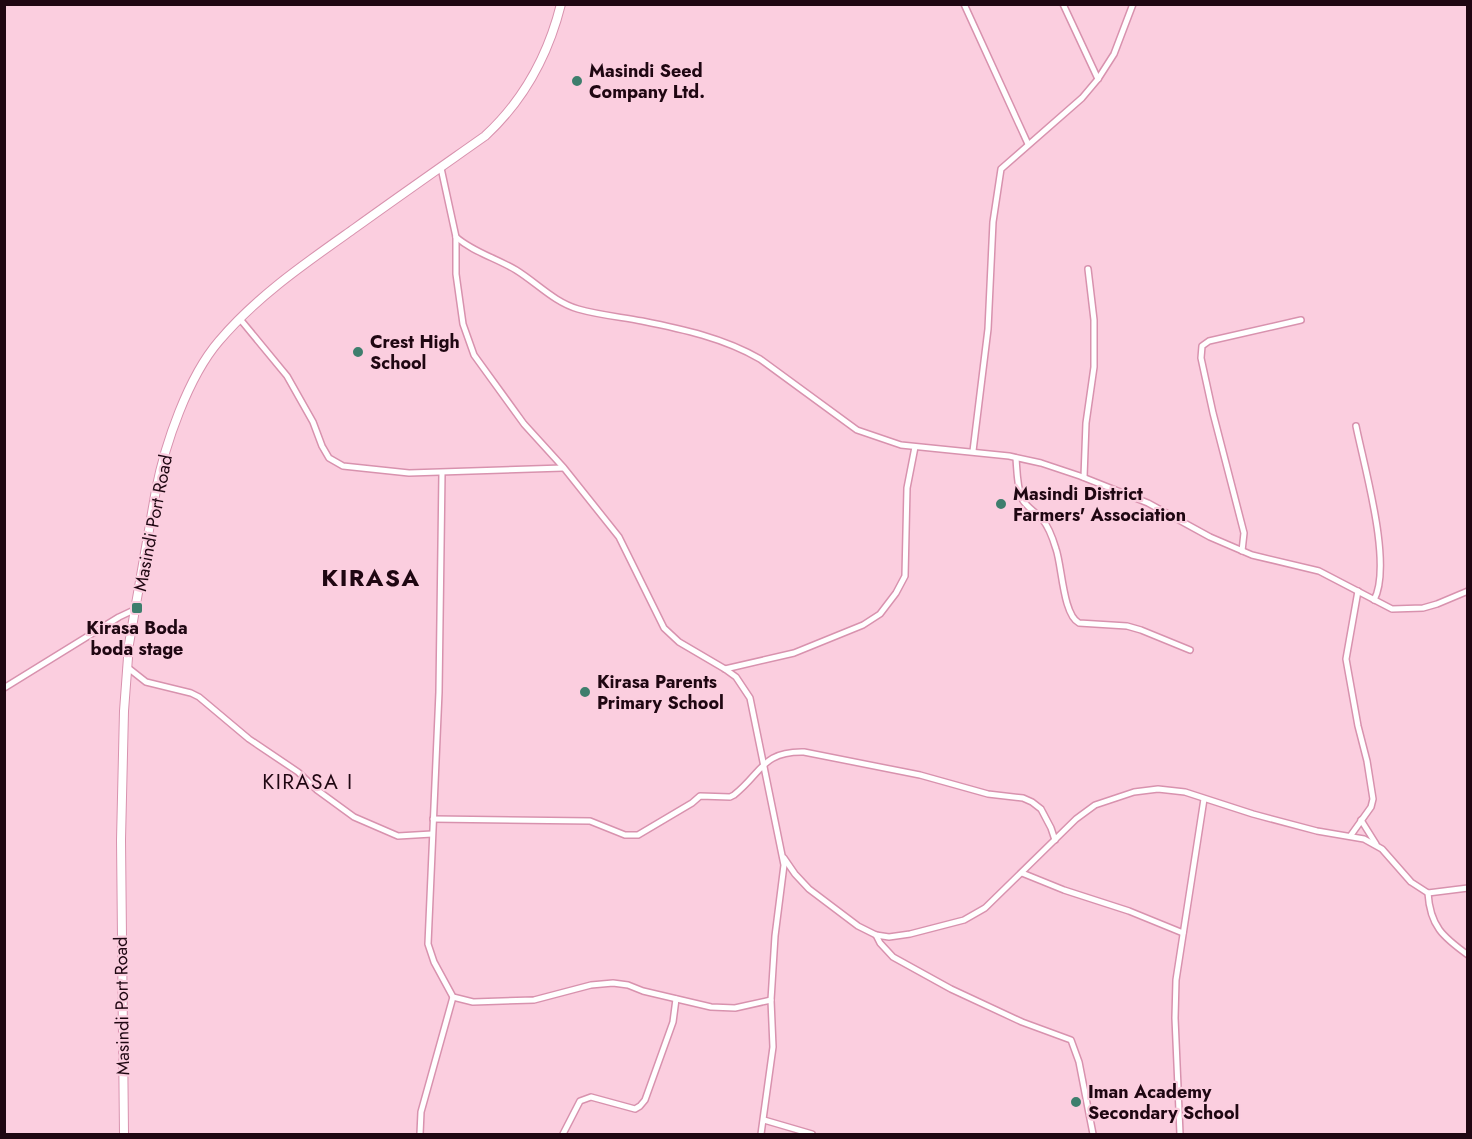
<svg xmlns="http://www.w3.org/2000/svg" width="1472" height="1139" viewBox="0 0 1472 1139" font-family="Jost,sans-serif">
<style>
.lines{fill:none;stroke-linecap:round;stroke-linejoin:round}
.street-casing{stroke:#d892ae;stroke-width:8}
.secondary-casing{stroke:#d892ae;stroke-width:10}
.street{stroke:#fff;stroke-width:5}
.secondary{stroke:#fff;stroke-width:8}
.poi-dot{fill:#3e7e6d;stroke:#fbcedf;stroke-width:2}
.labels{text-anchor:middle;stroke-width:4.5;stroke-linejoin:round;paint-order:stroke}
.poi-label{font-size:18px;font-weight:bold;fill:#1f0712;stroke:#fbcedf;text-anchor:start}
.street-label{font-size:18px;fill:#1f0712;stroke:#fbcedf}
.quarter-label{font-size:21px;letter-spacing:1.5px;fill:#1f0712;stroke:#fbcedf}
.district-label{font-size:24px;font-weight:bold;letter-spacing:1.5px;fill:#1f0712;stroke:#fbcedf}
</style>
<rect width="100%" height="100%" fill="#fbcedf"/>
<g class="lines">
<defs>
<g id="street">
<polyline points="964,4 1028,144"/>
<polyline points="1063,4 1098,79"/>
<polyline points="441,168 456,237 456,274 463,324 474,355 524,424 564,468 619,537 664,628 679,642 725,669 736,677 750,698 784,865 775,936 771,1000 773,1047 761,1134"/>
<path d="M456,237C473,252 496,258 516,270C537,283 554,302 578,309C599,315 621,317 642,321C682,329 724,338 760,359L857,430L901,445L1009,456L1041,463L1080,476L1148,503L1210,537L1252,555L1319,571L1392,609L1423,608L1437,604L1468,591"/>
<polyline points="240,319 287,376 313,422 322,446 329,458 343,466 409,473 563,468"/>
<path d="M1356,426C1364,466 1393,565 1374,600"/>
<polyline points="973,451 988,329 993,222 1001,169 1082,98 1098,79 1114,54 1133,4"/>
<path d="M1016,458C1017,471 1017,487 1022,499C1027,508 1036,512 1042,519C1049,527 1053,539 1056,549C1062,566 1063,615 1079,623L1127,626L1141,630L1190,650"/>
<polyline points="442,473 439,692 428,944 434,962 453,997 473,1002 534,1000 591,985 613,983 628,985 643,991 711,1007 735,1008 771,1000"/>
<polyline points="1084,477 1086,423 1094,367 1094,320 1088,269"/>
<polyline points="1242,551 1244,533 1213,413 1201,358 1202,346 1209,341 1301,320"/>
<polyline points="127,667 146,682 191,693 199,697 249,739 298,772 317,790 354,817 398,836 432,834"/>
<polyline points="725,669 794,653 863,625 880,614 896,593 905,576 907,488 915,447"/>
<polyline points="4,688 119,617 136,609"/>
<path d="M433,819L590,821L625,835H638L692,803L700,796L730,797L734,795C762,773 762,751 804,752L920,775L988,794L1023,798L1032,802L1041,809L1051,828L1055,840"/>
<polyline points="1361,820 1376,844"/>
<polyline points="1351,835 1371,807 1373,799 1367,761 1358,726 1346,659 1358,591"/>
<polyline points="784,858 795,874 809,889 858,926 876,935 889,937 910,934 964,920 985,908 1076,819 1095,805 1134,792 1158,789 1185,792 1253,814 1317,831 1364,839 1382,849 1411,882 1428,893 1468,888"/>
<polyline points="1022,873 1064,890 1129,911 1183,933"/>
<path d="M1428,893C1430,926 1443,937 1468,955"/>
<polyline points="876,935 880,943 893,957 951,989 1022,1022 1071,1040 1079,1062 1093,1134"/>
<polyline points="764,1120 812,1134"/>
<polyline points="420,1134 421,1112 453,997"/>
<polyline points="563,1134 580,1101 591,1097 635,1109 640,1106 645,1100 673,1022 676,999"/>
<polyline points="1180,1134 1175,1018 1176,980 1204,799"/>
</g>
<path id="secondary" d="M124,1134L121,840L124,711L129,644L156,490C165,444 188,377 219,341C257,296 307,262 355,228C398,197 441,167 485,136C524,100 548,56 561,4"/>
</defs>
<!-- street casing -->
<use href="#street" class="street-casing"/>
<!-- secondary casing -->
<use href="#secondary" class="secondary-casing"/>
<!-- street -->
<use href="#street" class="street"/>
<!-- secondary -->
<use href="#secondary" class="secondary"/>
</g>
<!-- markers -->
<g class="poi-dot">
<circle cx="577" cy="81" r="6"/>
<circle cx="358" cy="352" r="6"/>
<circle cx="1001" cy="504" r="6"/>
<rect x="131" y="602" width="12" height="12" rx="3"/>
<circle cx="585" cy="692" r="6"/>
<circle cx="1076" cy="1102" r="6"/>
</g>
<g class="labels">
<!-- poi labels -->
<g class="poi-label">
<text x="589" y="77">Masindi Seed<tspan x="589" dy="21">Company Ltd.</tspan></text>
<text x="370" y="348">Crest High<tspan x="370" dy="21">School</tspan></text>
<text x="1013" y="500">Masindi District<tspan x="1013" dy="21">Farmers' Association</tspan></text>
<text x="137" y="634" text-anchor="middle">Kirasa Boda<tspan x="137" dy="21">boda stage</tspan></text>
<text x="597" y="688">Kirasa Parents<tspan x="597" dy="21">Primary School</tspan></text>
<text x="1088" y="1098">Iman Academy<tspan x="1088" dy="21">Secondary School</tspan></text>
</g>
<!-- street labels -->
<g class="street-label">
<text transform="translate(153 523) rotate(-79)" y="6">Masindi Port Road</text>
<text transform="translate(122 1006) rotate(-91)" y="6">Masindi Port Road</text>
</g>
<!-- quarter labels -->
<g class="quarter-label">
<text x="308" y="789">KIRASA I</text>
</g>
<!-- district labels -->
<g class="district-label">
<text x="371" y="586">KIRASA</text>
</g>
</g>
<!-- border -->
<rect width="1472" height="1139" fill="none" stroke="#1f0712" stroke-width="12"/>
</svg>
